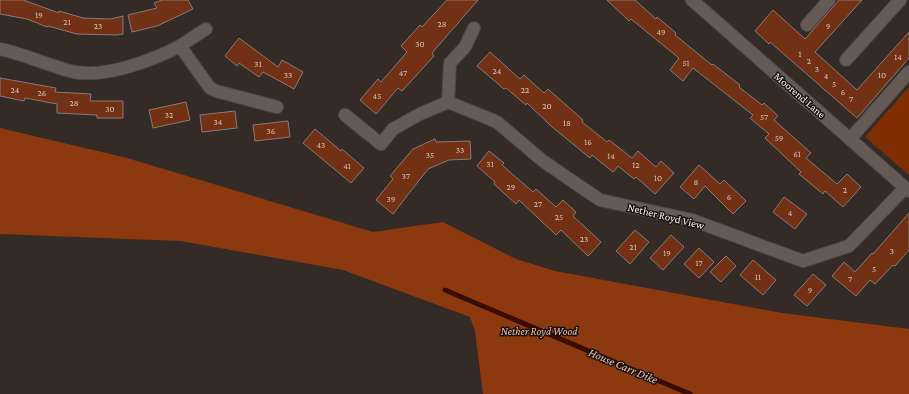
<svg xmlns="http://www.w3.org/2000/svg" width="909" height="394" viewBox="0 0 909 394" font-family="'Crimson Pro',serif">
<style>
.green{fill:#7f2e02}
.forest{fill:#8d3910}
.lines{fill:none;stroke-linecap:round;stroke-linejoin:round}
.stream{stroke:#390d00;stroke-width:5}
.building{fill:#723114;stroke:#867b76}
.minor-casing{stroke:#504845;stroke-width:14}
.minor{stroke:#655a56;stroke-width:12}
.labels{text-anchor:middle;stroke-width:3;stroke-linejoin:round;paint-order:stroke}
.number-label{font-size:9px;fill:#d5c0b6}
.street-label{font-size:11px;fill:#f6efec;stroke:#191413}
.park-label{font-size:11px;font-style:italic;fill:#fab296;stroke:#191413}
.water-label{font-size:12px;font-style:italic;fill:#f2c1ae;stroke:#191413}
</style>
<rect width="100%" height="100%" fill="#342b27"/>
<!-- green -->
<polygon class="green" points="909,87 909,175 865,137"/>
<!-- forest -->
<polygon class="forest" points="0,128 127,158 373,232 443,222 516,259 555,271 782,313 909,329 909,394 483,394 475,331 470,317 343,270 181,241 0,234"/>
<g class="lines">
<!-- stream -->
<polyline class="stream" points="445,290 690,394"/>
</g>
<!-- building -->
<g class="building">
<polygon points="0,0 23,0 59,13 59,11 83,18 111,19 123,16 123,34 117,35 77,34 48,26 47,27 27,19 0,14"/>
<polygon points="162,0 188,0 193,9 157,26 132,32 128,15 157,8 154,3"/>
<polygon points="447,0 478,0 432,53 434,56 402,91 398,88 376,114 360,100 378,79 381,82 407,52 401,46 420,25 422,27"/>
<polygon points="607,0 635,0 656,19 657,17 676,33 675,35 712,65 713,64 740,85 739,87 762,105 764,103 778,116 774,120 811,153 806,158 837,184 847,174 861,187 843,207 825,191 823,194 799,174 801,172 765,138 769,134 750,118 753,115 693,68 683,81 670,70 679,58 631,19 629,21"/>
<polygon points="839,0 862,0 815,52 857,90 909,32 909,58 857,118 770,42 769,44 755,31 773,10 805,39"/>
<polygon points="239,38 278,67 282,60 303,72 294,89 263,72 259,77 239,63 237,66 225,56"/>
<polygon points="490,52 520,79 524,75 544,93 548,89 583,120 582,122 607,142 609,140 632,158 638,151 656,167 661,161 674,173 655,194 636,177 634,179 618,166 613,172 592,155 590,158 551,126 527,103 526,105 506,88 504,89 477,66"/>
<polygon points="0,78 56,88 55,92 91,94 90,101 123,101 123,118 97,118 97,115 57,113 57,104 25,98 24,101 0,96"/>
<polygon points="186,102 190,120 153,128 149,110"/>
<polygon points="235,111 237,128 202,132 200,115"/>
<polygon points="288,121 290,137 255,141 253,125"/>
<polygon points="315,129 341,151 342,149 364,168 351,183 303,143"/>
<polygon points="435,139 436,142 470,141 471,159 449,160 428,169 393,214 376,200 393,179 390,176 413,149"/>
<polygon points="489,151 504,163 502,165 533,192 536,189 556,207 563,200 576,212 573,216 601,242 588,256 561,230 556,235 519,200 516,204 494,184 495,182 477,166"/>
<polygon points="699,165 720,184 724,180 746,201 733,214 705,186 694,199 680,187"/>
<polygon points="784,197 807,214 795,229 773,212"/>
<polygon points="909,213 909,250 895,266 893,265 875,284 870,280 856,296 832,276 844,262 855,272 872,253 873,254"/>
<polygon points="635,230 649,242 630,264 616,251"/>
<polygon points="671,235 684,247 663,270 650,258"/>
<polygon points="699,248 714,262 699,278 684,264"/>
<polygon points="726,256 736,266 721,282 710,272"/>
<polygon points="753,260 776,280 763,295 740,275"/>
<polygon points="813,274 826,285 807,306 794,295"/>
</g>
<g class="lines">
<defs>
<g id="minor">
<polyline points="692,0 909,191"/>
<polyline points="807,25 829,0"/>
<polyline points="180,46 206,29"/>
<path d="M0,49C25,54 49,66 74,72C106,78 151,61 180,46L210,88L216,91L277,107"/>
<polyline points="846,60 900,0"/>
<polyline points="448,102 497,122 543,161 600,200 692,220 803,261 849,246 905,188"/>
<polyline points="345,115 381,144 393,129 420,114 448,102 450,63 465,47 474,28"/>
<polyline points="850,139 909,72"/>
</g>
</defs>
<!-- minor casing -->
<use href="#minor" class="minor-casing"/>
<!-- minor -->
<use href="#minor" class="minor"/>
</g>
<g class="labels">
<!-- number labels -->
<g class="number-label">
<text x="39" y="18">19</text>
<text x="67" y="25">21</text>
<text x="442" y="27">28</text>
<text x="98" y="29">23</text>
<text x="828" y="29">9</text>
<text x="661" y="35">49</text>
<text x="420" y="47">30</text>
<text x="800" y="57">1</text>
<text x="898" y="60">14</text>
<text x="809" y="64">2</text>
<text x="686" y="66">51</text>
<text x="258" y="67">31</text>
<text x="817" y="72">3</text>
<text x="497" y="74">24</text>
<text x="403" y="76">47</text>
<text x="288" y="78">33</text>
<text x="882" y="78">10</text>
<text x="826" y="79">4</text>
<text x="834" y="87">5</text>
<text x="15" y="93">24</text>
<text x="525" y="93">22</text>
<text x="843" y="95">6</text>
<text x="42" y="96">26</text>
<text x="377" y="99">45</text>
<text x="851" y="102">7</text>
<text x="74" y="106">28</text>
<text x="547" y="109">20</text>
<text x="110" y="112">30</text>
<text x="169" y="118">32</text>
<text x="764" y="120">57</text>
<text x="218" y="125">34</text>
<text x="567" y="126">18</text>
<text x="271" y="134">36</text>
<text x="779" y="141">59</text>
<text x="588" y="145">16</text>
<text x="321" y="148">43</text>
<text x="460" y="153">33</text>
<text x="797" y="157">61</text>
<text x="430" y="158">35</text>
<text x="611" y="159">14</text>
<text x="490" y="167">31</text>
<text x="636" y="168">12</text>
<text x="347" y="169">41</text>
<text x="406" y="179">37</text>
<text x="658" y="181">10</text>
<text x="696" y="185">8</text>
<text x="511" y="190">29</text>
<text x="845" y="193">2</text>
<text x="729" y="200">6</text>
<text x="391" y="202">39</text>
<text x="538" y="207">27</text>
<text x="790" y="216">4</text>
<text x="559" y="220">25</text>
<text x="584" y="242">23</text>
<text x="633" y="250">21</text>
<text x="892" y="254">3</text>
<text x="667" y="256">19</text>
<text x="699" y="266">17</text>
<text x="874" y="272">5</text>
<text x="758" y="280">11</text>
<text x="850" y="282">7</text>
<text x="810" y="293">9</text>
</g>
<!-- street labels -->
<g class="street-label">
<text transform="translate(800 95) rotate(41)" y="4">Moorend Lane</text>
<text transform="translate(666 216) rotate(14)" y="4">Nether Royd View</text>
</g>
<!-- park labels -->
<g class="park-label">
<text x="539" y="335">Nether Royd Wood</text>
</g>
<!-- water labels -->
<g class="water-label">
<text transform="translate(623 366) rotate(23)" y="4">House Carr Dike</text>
</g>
</g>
</svg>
